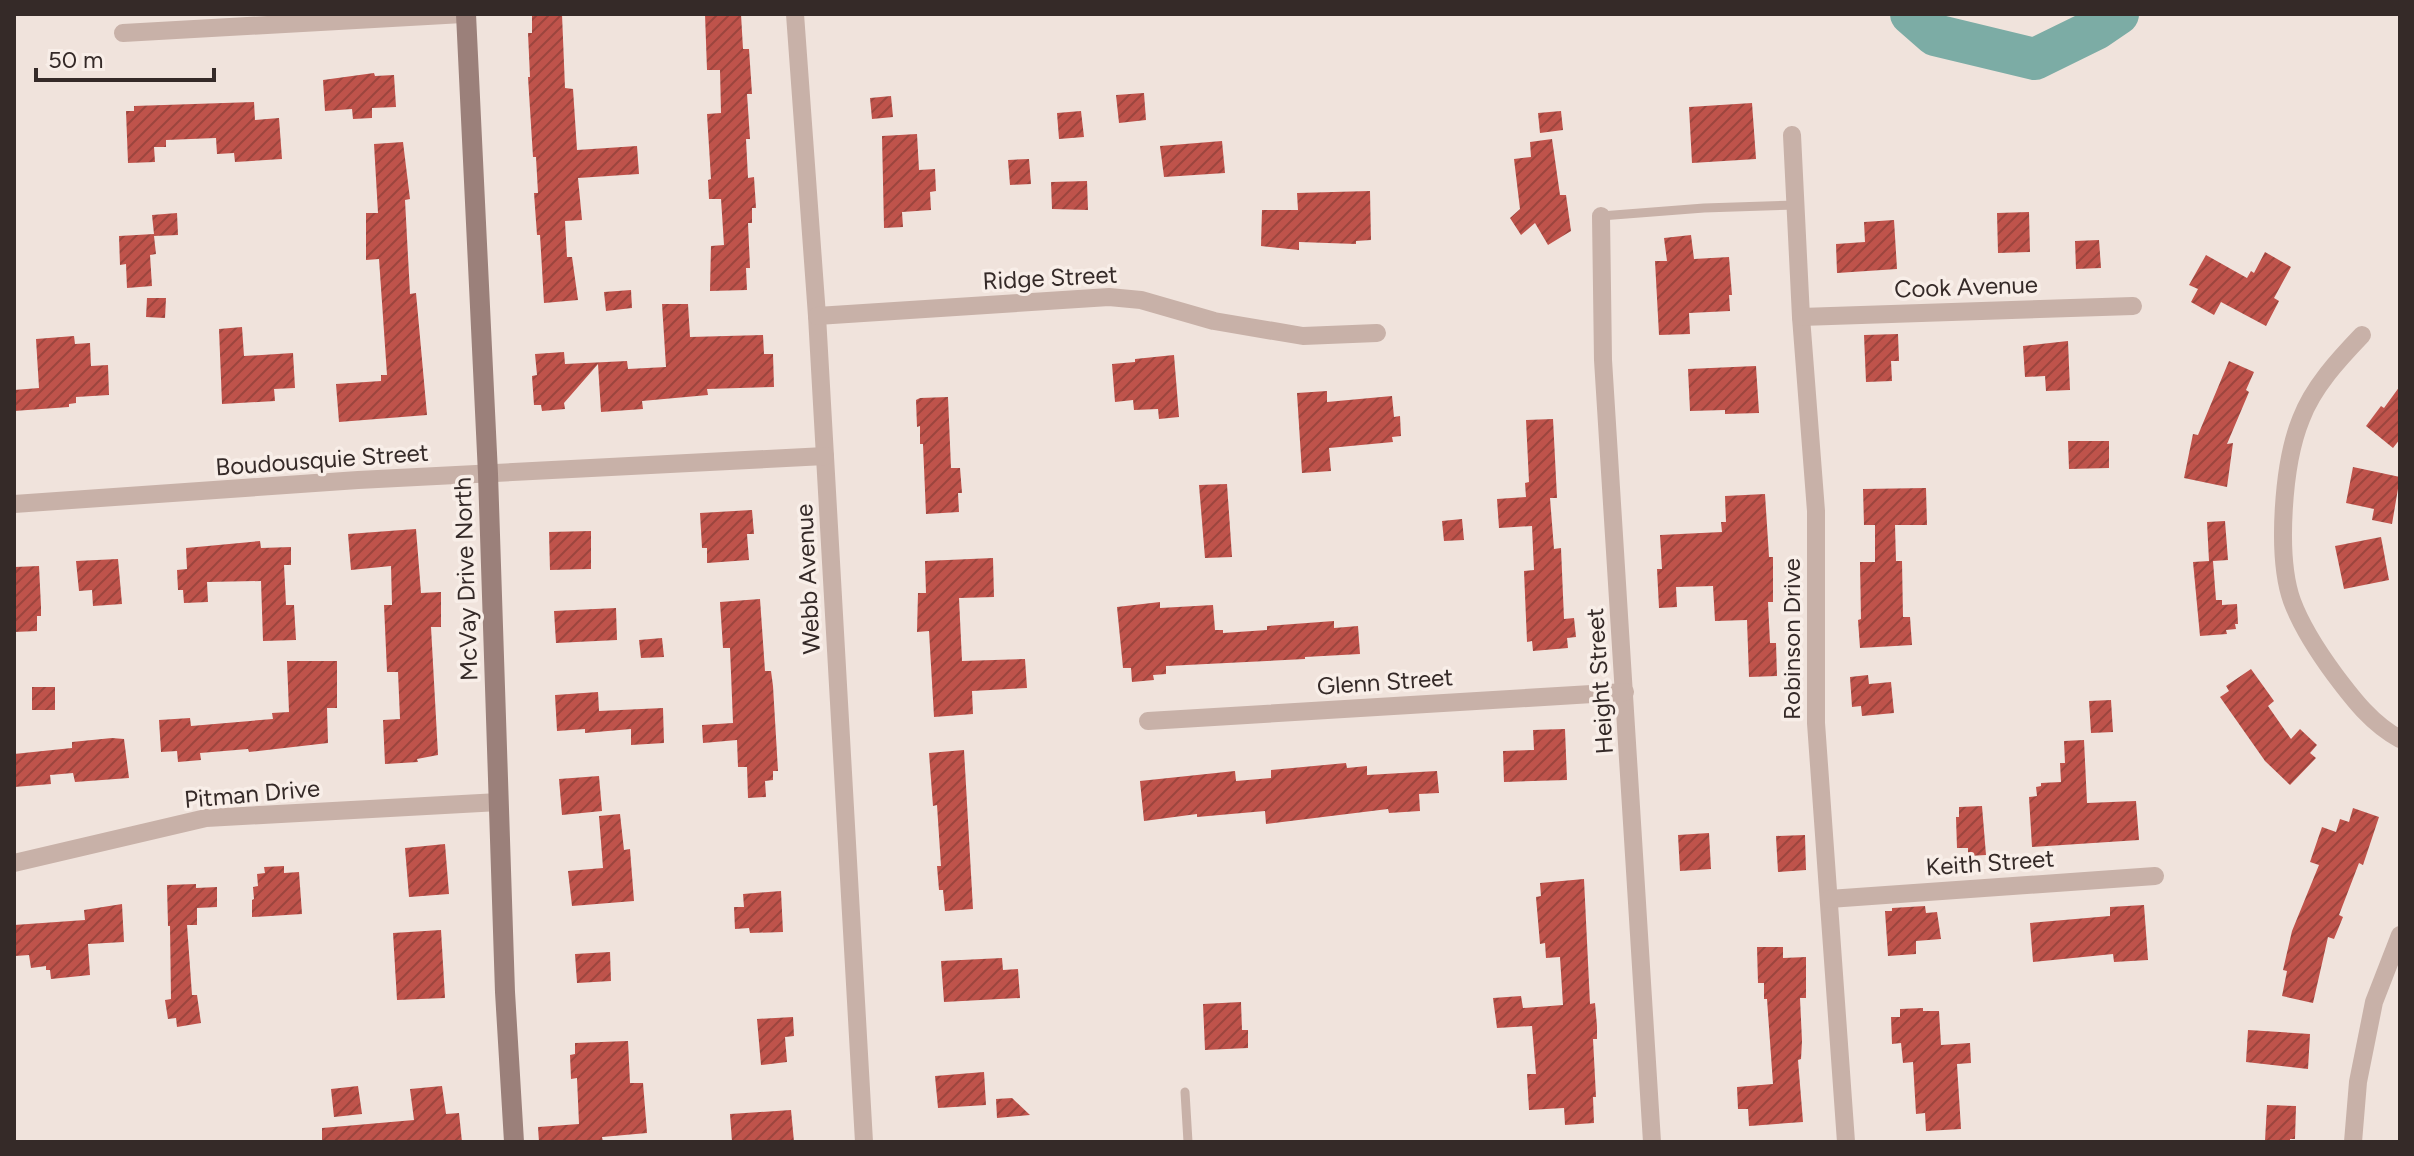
<svg xmlns="http://www.w3.org/2000/svg" width="2414" height="1156" viewBox="0 0 2414 1156" font-family="Figtree,sans-serif">
<style>
.lines{fill:none;stroke-linecap:round;stroke-linejoin:round}
.river{stroke:#7caca5;stroke-width:42}
.building{fill:url(#building-hatch)}
.lane{stroke:#c8b1a8;stroke-width:9}
.street{stroke:#c8b1a8;stroke-width:18}
.secondary{stroke:#9b807a;stroke-width:20}
.labels{text-anchor:middle;stroke-width:7;stroke-linejoin:round;paint-order:stroke}
.street-label{font-size:24px;fill:#352a28;stroke:#f8eee8}
</style>
<defs>
<pattern id="building-hatch" width="6" height="6" patternUnits="userSpaceOnUse" patternTransform="scale(2)"><rect width="6" height="6" fill="#bf534b"/><path d="M-1 1l2-2M0 6l6-6M5 7l2-2" fill="none" stroke="#9c453e"/></pattern>
</defs>
<rect width="100%" height="100%" fill="#f0e3dc"/>
<g class="lines">
<!-- river -->
<polyline class="river" points="1911,14 1935,35 2035,59 2096,29 2118,14"/>
</g>
<!-- building -->
<g class="building">
<polygon points="532,14 562,14 565,88 573,89 577,150 637,146 639,174 578,178 582,220 565,221 567,257 572,257 578,300 544,303 540,235 537,235 534,193 538,193 536,157 533,157 528,77 530,77 528,33 532,33"/>
<polygon points="705,14 741,14 743,49 749,49 752,94 747,94 750,139 746,139 748,178 754,177 756,208 752,208 752,223 748,223 750,268 746,268 747,290 710,291 711,246 724,245 721,199 709,199 708,180 711,179 707,114 721,113 720,70 707,70"/>
<polygon points="374,73 375,76 394,75 396,107 372,108 372,118 353,119 352,109 325,111 323,80"/>
<polygon points="1144,93 1146,120 1119,123 1116,95"/>
<polygon points="891,96 893,117 872,119 870,98"/>
<polygon points="254,102 255,120 279,118 282,159 235,162 234,153 217,154 216,138 166,140 166,147 154,147 155,162 128,163 126,111 134,111 134,106"/>
<polygon points="1752,103 1756,159 1692,163 1689,107"/>
<polygon points="1081,111 1084,137 1059,139 1057,113"/>
<polygon points="1561,111 1563,130 1540,133 1538,113"/>
<polygon points="917,134 919,170 935,169 936,191 930,192 931,210 902,212 903,227 884,228 882,136"/>
<polygon points="1552,139 1560,195 1566,195 1571,231 1548,245 1535,223 1521,235 1510,218 1520,209 1514,159 1531,157 1530,142"/>
<polygon points="1222,141 1225,173 1164,177 1160,146"/>
<polygon points="403,142 410,199 405,200 410,294 416,293 427,415 339,422 336,384 381,381 381,375 387,375 379,259 366,260 366,213 378,213 374,144"/>
<polygon points="1029,159 1031,184 1010,185 1008,160"/>
<polygon points="1087,181 1088,210 1052,209 1051,182"/>
<polygon points="1370,191 1371,240 1356,241 1356,244 1299,242 1299,250 1261,246 1262,210 1298,210 1297,193"/>
<polygon points="2029,212 2030,252 1998,253 1997,213"/>
<polygon points="177,213 178,235 154,236 156,254 150,255 152,286 127,288 126,264 120,265 119,236 154,234 152,215"/>
<polygon points="1894,220 1897,269 1837,273 1836,244 1865,242 1864,222"/>
<polygon points="1691,235 1694,259 1729,257 1732,295 1729,295 1730,311 1689,313 1690,334 1659,335 1655,261 1667,261 1664,238"/>
<polygon points="2099,240 2101,268 2076,269 2075,241"/>
<polygon points="2265,252 2291,267 2274,298 2279,301 2266,326 2221,302 2214,315 2191,302 2198,289 2189,285 2206,255 2247,278 2251,271 2254,273"/>
<polygon points="631,290 632,308 606,311 604,292"/>
<polygon points="147,298 166,298 165,318 146,317"/>
<polygon points="662,304 688,304 690,337 763,335 764,354 773,354 774,387 707,389 708,395 642,401 643,409 601,412 598,364 564,403 565,409 542,411 541,405 534,405 532,376 537,375 535,354 564,352 565,364 627,361 628,369 666,367"/>
<polygon points="242,327 244,356 293,353 295,388 274,389 275,401 222,404 219,329"/>
<polygon points="1898,334 1899,361 1891,361 1892,381 1866,382 1864,335"/>
<polygon points="74,336 75,344 90,343 91,366 108,365 109,395 76,397 76,403 69,404 69,407 14,411 14,390 39,388 36,339"/>
<polygon points="2068,341 2070,390 2046,391 2045,376 2025,377 2023,346"/>
<polygon points="1174,355 1179,417 1159,419 1158,409 1134,410 1133,400 1115,402 1112,364 1135,362 1135,359"/>
<polygon points="2229,361 2254,372 2246,390 2249,392 2227,444 2233,443 2227,487 2184,478 2193,434 2198,435"/>
<polygon points="1756,366 1759,413 1725,414 1725,410 1690,411 1688,369"/>
<polygon points="2400,386 2400,439 2393,448 2366,426 2381,406 2384,408"/>
<polygon points="1327,391 1327,402 1392,396 1394,417 1400,416 1401,436 1392,437 1393,442 1329,448 1331,471 1302,473 1297,393"/>
<polygon points="948,397 951,468 960,468 962,493 958,493 959,512 926,514 923,444 920,444 920,426 917,427 916,400 920,398"/>
<polygon points="1553,419 1557,498 1550,498 1554,549 1561,548 1564,619 1574,618 1576,637 1567,638 1568,648 1533,651 1532,641 1527,642 1524,571 1534,570 1532,526 1499,528 1497,499 1526,497 1525,483 1529,482 1526,420"/>
<polygon points="2068,441 2109,441 2109,468 2069,469"/>
<polygon points="2353,467 2400,477 2392,524 2372,520 2374,509 2346,503"/>
<polygon points="1227,484 1232,557 1205,558 1199,485"/>
<polygon points="1926,488 1927,525 1895,525 1896,561 1902,561 1903,617 1910,617 1912,645 1860,648 1858,620 1861,619 1860,562 1875,562 1875,525 1864,525 1863,489"/>
<polygon points="1765,494 1769,557 1773,557 1773,602 1768,602 1770,643 1776,643 1777,676 1749,677 1747,620 1715,621 1713,586 1676,587 1677,607 1659,608 1657,569 1662,569 1660,535 1722,532 1721,522 1726,522 1725,496"/>
<polygon points="752,510 754,534 747,534 749,560 707,563 707,548 702,548 700,513"/>
<polygon points="1462,519 1464,540 1444,541 1442,521"/>
<polygon points="2225,521 2228,560 2213,561 2216,600 2222,600 2222,605 2237,604 2238,624 2235,624 2236,629 2226,630 2227,634 2200,636 2193,562 2209,561 2207,522"/>
<polygon points="416,529 421,593 441,592 441,627 431,627 438,755 417,759 418,762 385,764 383,720 400,719 398,672 387,672 384,605 392,605 391,566 351,570 348,534"/>
<polygon points="591,531 591,569 550,570 549,532"/>
<polygon points="2381,537 2389,580 2344,589 2335,546"/>
<polygon points="260,541 261,548 291,547 291,565 284,565 286,605 294,605 296,640 263,641 261,581 207,582 208,602 184,603 183,590 178,590 177,570 187,569 186,548"/>
<polygon points="993,558 994,597 959,598 962,661 1025,659 1027,688 972,691 973,714 934,717 929,631 917,632 918,593 926,593 925,561"/>
<polygon points="118,559 122,604 93,606 92,590 79,591 76,561"/>
<polygon points="39,566 41,607 41,616 37,616 37,631 14,632 14,567"/>
<polygon points="760,599 765,671 771,671 773,686 778,771 773,771 773,780 765,781 766,797 748,798 747,767 738,767 737,740 703,743 702,725 733,723 730,648 723,648 720,602"/>
<polygon points="1160,602 1160,608 1213,605 1215,630 1223,630 1223,633 1267,630 1267,626 1334,621 1334,628 1358,626 1360,654 1305,657 1305,659 1166,666 1166,674 1153,675 1154,680 1132,682 1131,668 1123,668 1117,607"/>
<polygon points="616,608 617,640 556,643 554,611"/>
<polygon points="662,638 664,657 641,658 639,640"/>
<polygon points="287,661 337,661 337,708 327,708 328,743 249,752 248,749 200,753 201,760 178,762 177,751 161,752 159,720 190,718 191,726 273,719 272,713 289,712"/>
<polygon points="2251,669 2274,701 2268,706 2291,739 2300,729 2317,745 2310,753 2316,758 2290,785 2265,761 2220,697 2229,691 2226,686"/>
<polygon points="1868,675 1869,684 1891,682 1894,713 1862,716 1861,706 1852,707 1850,677"/>
<rect x="32" y="687" width="23" height="23"/>
<polygon points="598,692 599,711 663,708 664,743 631,745 631,729 585,733 585,729 557,731 555,695"/>
<polygon points="2111,700 2113,732 2091,733 2089,701"/>
<polygon points="1565,729 1567,780 1504,782 1503,751 1534,750 1533,730"/>
<polygon points="112,738 124,739 129,778 75,782 73,773 50,775 51,784 14,787 14,754 72,748 72,742"/>
<polygon points="2084,740 2087,803 2136,801 2139,840 2032,847 2029,797 2037,796 2036,787 2041,786 2041,783 2061,782 2060,763 2065,763 2064,741"/>
<polygon points="964,750 973,909 945,911 943,890 939,890 937,866 941,866 937,805 933,806 929,753"/>
<polygon points="1346,763 1347,768 1367,766 1367,775 1437,771 1439,793 1419,794 1420,811 1389,813 1388,809 1266,824 1265,811 1197,817 1197,814 1144,821 1140,781 1235,771 1236,781 1271,778 1271,770"/>
<polygon points="599,776 602,811 562,815 559,779"/>
<polygon points="1982,806 1986,855 1968,856 1968,848 1957,848 1956,817 1959,817 1959,807"/>
<polygon points="2353,808 2379,817 2363,865 2359,863 2339,915 2343,917 2334,939 2328,937 2313,1003 2282,996 2287,971 2283,970 2292,931 2319,865 2310,862 2322,827 2336,832 2340,819 2349,822"/>
<polygon points="620,814 624,850 630,849 634,901 572,906 568,871 603,868 599,816"/>
<polygon points="1709,833 1711,869 1680,871 1678,835"/>
<polygon points="1805,835 1806,870 1778,872 1776,836"/>
<polygon points="445,844 449,894 409,897 405,848"/>
<polygon points="284,866 284,873 299,872 302,914 252,917 252,900 254,899 253,887 258,886 257,874 265,873 264,867"/>
<polygon points="1584,879 1590,1004 1595,1003 1597,1026 1597,1039 1593,1039 1596,1097 1593,1097 1594,1123 1565,1125 1564,1108 1529,1110 1527,1074 1536,1074 1532,1026 1497,1028 1493,998 1521,996 1523,1008 1563,1005 1560,957 1546,958 1545,943 1540,944 1536,897 1541,896 1540,883"/>
<polygon points="196,884 196,888 217,887 217,907 197,908 197,925 187,925 192,995 197,995 201,1023 177,1027 176,1018 168,1019 165,1000 171,999 170,926 168,926 167,885"/>
<polygon points="781,891 783,932 750,933 749,928 735,929 734,907 744,907 743,894"/>
<polygon points="122,904 124,942 88,944 90,975 51,979 50,970 46,970 46,966 31,968 29,955 15,956 14,925 85,920 84,910"/>
<polygon points="2144,905 2148,960 2114,962 2113,954 2033,962 2030,923 2110,916 2110,907"/>
<polygon points="1925,906 1926,913 1937,912 1941,939 1916,941 1916,954 1888,956 1885,911 1892,911 1892,908"/>
<polygon points="441,930 445,998 397,1000 393,933"/>
<polygon points="1757,947 1783,947 1783,958 1806,957 1806,998 1800,998 1802,1041 1801,1059 1798,1060 1803,1122 1749,1126 1748,1109 1738,1109 1737,1087 1773,1084 1767,999 1764,999 1764,983 1758,983"/>
<polygon points="610,952 611,981 577,983 575,954"/>
<polygon points="1002,958 1003,970 1018,969 1020,998 944,1002 941,961"/>
<polygon points="1241,1002 1242,1030 1248,1030 1248,1048 1205,1050 1203,1004"/>
<polygon points="1923,1008 1923,1011 1939,1011 1941,1045 1970,1043 1971,1063 1957,1064 1961,1129 1926,1131 1925,1113 1916,1114 1913,1062 1903,1063 1901,1043 1892,1044 1891,1017 1900,1017 1900,1009"/>
<polygon points="793,1017 794,1036 785,1037 787,1062 761,1065 757,1019"/>
<polygon points="2248,1030 2310,1034 2308,1069 2246,1062"/>
<polygon points="628,1041 630,1083 643,1083 647,1133 602,1137 603,1142 539,1142 538,1127 579,1124 577,1078 571,1079 570,1055 575,1054 575,1043"/>
<polygon points="984,1072 986,1105 938,1108 935,1076"/>
<polygon points="358,1086 362,1114 334,1117 331,1089"/>
<polygon points="442,1086 446,1114 459,1113 462,1142 322,1142 322,1128 414,1120 410,1089"/>
<polygon points="1012,1098 1030,1115 997,1118 996,1099"/>
<polygon points="2267,1105 2296,1106 2295,1139 2290,1139 2290,1142 2265,1141"/>
<polygon points="791,1110 794,1142 732,1142 730,1114"/>
</g>
<g class="lines">
<!-- lane -->
<g class="lane">
<polyline points="1601,216 1704,208 1797,205"/>
<polyline points="1185,1092 1188,1142"/>
</g>
<!-- street -->
<g class="street">
<polyline points="795,14 817,316 864,1142"/>
<polyline points="123,33 463,14"/>
<polyline points="1792,135 1801,317 1816,511 1816,723 1846,1142"/>
<polyline points="1601,216 1603,360 1652,1142"/>
<polyline points="817,316 1109,297 1141,300 1214,321 1303,336 1377,333"/>
<polyline points="1801,317 2133,306"/>
<path d="M2362,335C2339,359 2313,387 2301,419C2283,463 2276,556 2292,601C2302,628 2318,652 2335,675C2353,699 2372,724 2400,739"/>
<polyline points="14,504 358,480 825,456"/>
<polyline points="1148,721 1625,692"/>
<polyline points="14,863 206,818 499,802"/>
<polyline points="1829,899 2155,876"/>
<polyline points="2353,1142 2358,1082 2374,1002 2400,935"/>
</g>
<!-- secondary -->
<polyline class="secondary" points="466,14 488,474 505,992 514,1142"/>
</g>
<g class="labels">
<!-- street labels -->
<g class="street-label">
<text transform="translate(1050 278) rotate(-3)" y="8">Ridge Street</text>
<text transform="translate(1966 287) rotate(-2)" y="8">Cook Avenue</text>
<text transform="translate(322 460) rotate(-4)" y="8">Boudousquie Street</text>
<text transform="translate(466 579) rotate(-92)" y="8">McVay Drive North</text>
<text transform="translate(808 579) rotate(-93)" y="8">Webb Avenue</text>
<text transform="translate(1792 639) rotate(-90)" y="8">Robinson Drive</text>
<text transform="translate(1600 681) rotate(-94)" y="8">Height Street</text>
<text transform="translate(1385 682) rotate(-4)" y="8">Glenn Street</text>
<text transform="translate(252 794) rotate(-5)" y="8">Pitman Drive</text>
<text transform="translate(1990 863) rotate(-4)" y="8">Keith Street</text>
</g>
</g>
<!-- border -->
<rect width="2414" height="1156" fill="none" stroke="#352a28" stroke-width="32"/>
<!-- scale -->
<path d="M36 68v12h178v-12" fill="none" stroke="#352a28" stroke-width="4"/>
<text x="48" y="68" font-size="24" fill="#352a28" stroke="#f8eee8" stroke-width="6" paint-order="stroke">50 m</text>
</svg>
